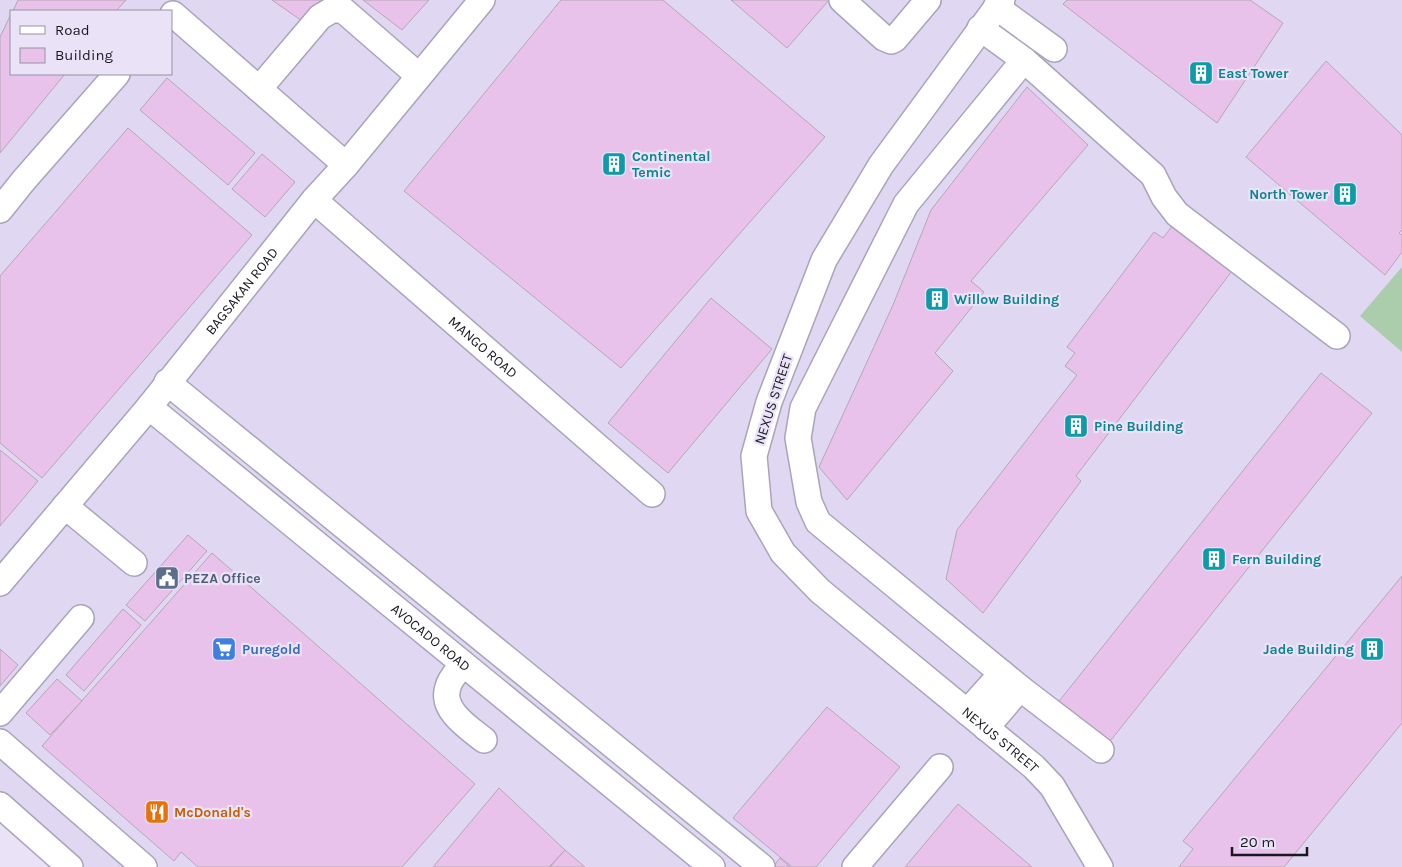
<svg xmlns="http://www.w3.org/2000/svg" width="1402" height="867" viewBox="0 0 1402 867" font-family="Karla,sans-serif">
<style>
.built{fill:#e0d7f3;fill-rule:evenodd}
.green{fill:#abcdac}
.building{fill:#e9c2eb;stroke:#b6a6b6}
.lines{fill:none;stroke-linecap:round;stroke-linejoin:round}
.minor-casing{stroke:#aaa4b8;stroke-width:28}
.minor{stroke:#fff;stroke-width:25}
.labels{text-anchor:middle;stroke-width:4.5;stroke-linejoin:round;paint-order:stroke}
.culture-label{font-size:14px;font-weight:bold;fill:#0d838f;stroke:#eae3f8;text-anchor:start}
.street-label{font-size:14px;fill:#1a181f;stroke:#eae3f8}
.service-label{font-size:14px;font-weight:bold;fill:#4e5e75;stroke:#eae3f8;text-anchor:start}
.shop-label{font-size:14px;font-weight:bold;fill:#366cbe;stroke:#eae3f8;text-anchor:start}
.food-label{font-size:14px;font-weight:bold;fill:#c56008;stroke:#eae3f8;text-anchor:start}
</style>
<rect width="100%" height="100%" fill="#eae3f8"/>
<!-- built -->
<path class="built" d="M0,0H1402V867H58L0,817ZM11,11H171V74H11Z"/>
<!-- green -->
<polygon class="green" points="1402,267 1402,352 1360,316"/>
<!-- building -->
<g class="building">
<polygon points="18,0 126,0 116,11 13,11"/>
<polygon points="272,0 325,0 305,23"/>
<polygon points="363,0 429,0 402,30"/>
<polygon points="561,0 663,0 825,137 621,368 404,191"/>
<polygon points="731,0 829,0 787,48"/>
<polygon points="1067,0 1250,0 1283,23 1217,123 1063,4"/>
<polygon points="11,14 11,74 65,74 0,153 0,37"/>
<polygon points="1326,61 1402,135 1402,230 1399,233 1402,235 1402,252 1385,275 1246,157"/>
<polygon points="167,78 255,153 228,185 140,110"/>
<polygon points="1027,87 1088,145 971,281 984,292 935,353 953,371 847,500 819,467 893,305 931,210"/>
<polygon points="128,128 252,235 42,478 0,443 0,276"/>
<polygon points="262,154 295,182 265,217 232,189"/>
<polygon points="1176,221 1235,267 1076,476 1081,481 983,613 946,579 957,530 1077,375 1065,366 1075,353 1067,347 1154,232 1163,238"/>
<polygon points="711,298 772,349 668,473 608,423"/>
<polygon points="1321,373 1372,413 1107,745 1056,705"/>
<polygon points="0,450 38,481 0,526"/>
<polygon points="188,535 207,551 145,621 126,605"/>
<polygon points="212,553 475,784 402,867 198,867 181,852 174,861 42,746"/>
<polygon points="1402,576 1402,723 1284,867 1179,867 1193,849 1183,841"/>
<polygon points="123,609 141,625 84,691 66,675"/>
<polygon points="0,649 18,665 0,686"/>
<polygon points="57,679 82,701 50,735 26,713"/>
<polygon points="827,707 900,767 816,867 792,867 733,818"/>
<polygon points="499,788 565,850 549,867 433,867"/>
<polygon points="958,804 1032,867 905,867"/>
<polygon points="565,850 585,867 550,867"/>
<polygon points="780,858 790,867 773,867"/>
</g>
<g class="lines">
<defs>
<g id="minor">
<polyline points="842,0 884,38 891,41 895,39 928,0"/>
<path id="s1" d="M1002,0L881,165L824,260L769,402L754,456L759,511L783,553L820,591L1034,767L1052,786L1100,867"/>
<polyline points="996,7 1054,49"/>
<polyline points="173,14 346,165"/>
<polyline points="980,28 1024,60 1153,175 1164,197 1177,214 1337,336"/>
<polyline points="1024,60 906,204 803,408 798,438 809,502 818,522 1020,688 1101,750"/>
<polyline points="259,89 320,17 332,10 343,10 419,76"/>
<path id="s2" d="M314,200L652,494"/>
<polyline points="0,210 24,180 117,74"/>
<polyline points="167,382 762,867"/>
<path id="s3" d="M149,407L712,867"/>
<polyline points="65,506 134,563"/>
<path id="s4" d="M0,583L149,407L314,200L346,165L482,0"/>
<path d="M463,664C458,671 450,678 448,687C440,710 469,728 484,740"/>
<polyline points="967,712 1002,673"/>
<polyline points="0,713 81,618"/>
<polyline points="986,728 1020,688"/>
<polyline points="0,742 144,867"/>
<polyline points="0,805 70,867"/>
<polyline points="855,867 940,767"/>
</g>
</defs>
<!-- minor casing -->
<use href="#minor" class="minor-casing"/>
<!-- minor -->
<use href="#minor" class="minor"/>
</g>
<!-- icons -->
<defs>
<symbol id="building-square" viewBox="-11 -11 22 22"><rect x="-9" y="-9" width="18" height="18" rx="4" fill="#0f9aa8" stroke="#eae3f8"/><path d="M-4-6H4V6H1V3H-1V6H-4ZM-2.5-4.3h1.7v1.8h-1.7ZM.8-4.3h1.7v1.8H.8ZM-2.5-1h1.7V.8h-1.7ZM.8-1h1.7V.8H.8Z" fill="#fff"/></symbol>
<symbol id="civic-square" viewBox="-11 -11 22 22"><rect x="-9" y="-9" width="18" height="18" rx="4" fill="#5c6f8a" stroke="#eae3f8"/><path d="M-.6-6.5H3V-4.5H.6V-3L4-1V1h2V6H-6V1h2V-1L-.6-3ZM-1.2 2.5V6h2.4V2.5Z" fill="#fff"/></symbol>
<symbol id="supermarket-square" viewBox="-11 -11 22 22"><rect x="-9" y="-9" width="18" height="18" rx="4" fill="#3f7fe0" stroke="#eae3f8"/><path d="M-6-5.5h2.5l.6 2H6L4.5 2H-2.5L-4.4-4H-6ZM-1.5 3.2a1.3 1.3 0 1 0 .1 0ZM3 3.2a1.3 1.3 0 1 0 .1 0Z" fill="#fff"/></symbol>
<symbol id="restaurant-square" viewBox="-11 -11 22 22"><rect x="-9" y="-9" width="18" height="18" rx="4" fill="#e8710a" stroke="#eae3f8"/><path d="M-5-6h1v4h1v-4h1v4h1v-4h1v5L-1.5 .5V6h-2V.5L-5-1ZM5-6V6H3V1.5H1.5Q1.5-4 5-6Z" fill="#fff"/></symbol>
</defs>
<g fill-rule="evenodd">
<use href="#building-square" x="1187" y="59" width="28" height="28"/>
<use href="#building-square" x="600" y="150" width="28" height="28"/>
<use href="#building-square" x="1331" y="180" width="28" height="28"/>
<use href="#building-square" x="923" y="285" width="28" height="28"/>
<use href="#building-square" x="1062" y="412" width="28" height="28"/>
<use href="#building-square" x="1200" y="545" width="28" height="28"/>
<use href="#civic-square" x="153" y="564" width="28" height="28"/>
<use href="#supermarket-square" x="210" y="635" width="28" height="28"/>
<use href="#building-square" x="1358" y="635" width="28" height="28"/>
<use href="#restaurant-square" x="143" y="798" width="28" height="28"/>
</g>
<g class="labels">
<!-- culture labels -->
<g class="culture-label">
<text x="1218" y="78">East Tower</text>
<text x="632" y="161">Continental<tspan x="632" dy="16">Temic</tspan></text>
<text x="1328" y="199" text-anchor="end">North Tower</text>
<text x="954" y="304">Willow Building</text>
<text x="1094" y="431">Pine Building</text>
<text x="1232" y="564">Fern Building</text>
<text x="1354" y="654" text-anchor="end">Jade Building</text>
</g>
<!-- street labels -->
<g class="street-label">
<text dy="5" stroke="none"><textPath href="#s4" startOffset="379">BAGSAKAN ROAD</textPath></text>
<text dy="5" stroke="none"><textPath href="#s2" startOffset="224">MANGO ROAD</textPath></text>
<text transform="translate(773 399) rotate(-72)" y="5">NEXUS STREET</text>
<text dy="5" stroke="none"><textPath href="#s3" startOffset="364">AVOCADO ROAD</textPath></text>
<text dy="5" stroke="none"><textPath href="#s1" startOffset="914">NEXUS STREET</textPath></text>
</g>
<!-- service labels -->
<g class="service-label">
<text x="184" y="583">PEZA Office</text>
</g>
<!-- shop labels -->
<g class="shop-label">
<text x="242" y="654">Puregold</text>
</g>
<!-- food labels -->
<g class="food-label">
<text x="174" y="817">McDonald's</text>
</g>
</g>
<!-- legend -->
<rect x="10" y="10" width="162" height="65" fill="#eae3f8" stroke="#9792a1"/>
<rect x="20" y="26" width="25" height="8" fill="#ffffff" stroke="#9792a1"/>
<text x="55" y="35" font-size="15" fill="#1a181f">Road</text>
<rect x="20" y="48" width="25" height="15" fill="#e9c2eb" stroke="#9792a1"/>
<text x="55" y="60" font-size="15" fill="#1a181f">Building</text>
<!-- scale -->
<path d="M1232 847v8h75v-8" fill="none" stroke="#1a181f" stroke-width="2.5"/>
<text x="1240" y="847" font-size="15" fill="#1a181f" stroke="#eae3f8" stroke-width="4" paint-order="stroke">20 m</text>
</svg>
